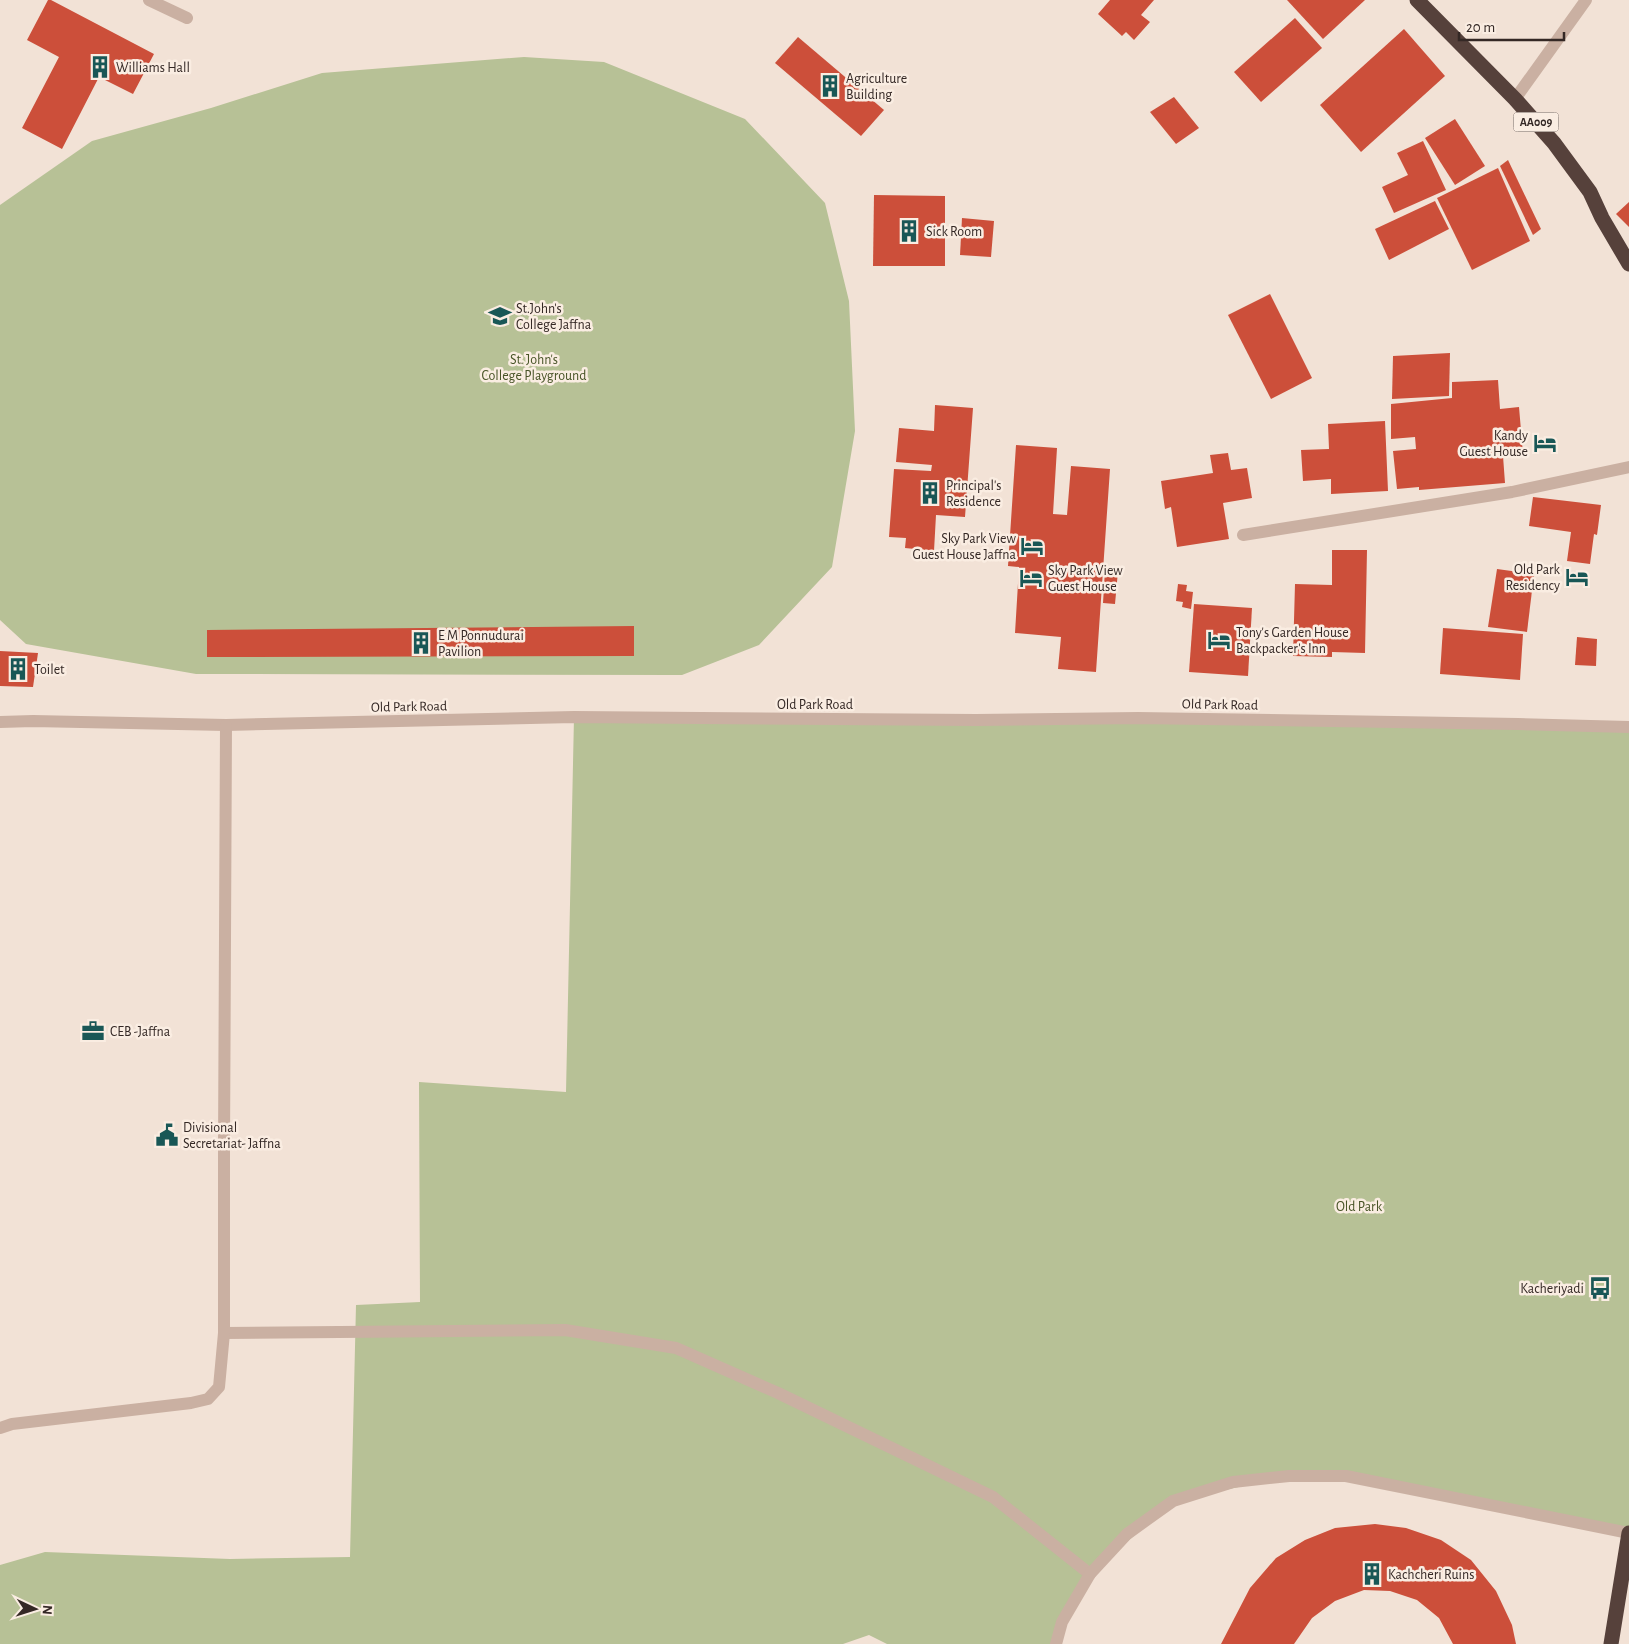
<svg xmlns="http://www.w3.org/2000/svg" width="1629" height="1644" viewBox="0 0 1629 1644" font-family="'Alegreya Sans',sans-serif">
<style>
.green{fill:#b7c196}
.building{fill:#cc4f3a}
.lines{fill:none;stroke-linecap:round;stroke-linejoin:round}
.minor{stroke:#cab0a2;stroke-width:12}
.highway{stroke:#56413b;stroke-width:15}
.labels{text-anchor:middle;stroke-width:5;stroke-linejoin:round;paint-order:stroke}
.shield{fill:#faede2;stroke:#6f635e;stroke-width:1}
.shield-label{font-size:12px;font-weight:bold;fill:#342825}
.poi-label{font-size:14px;fill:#342825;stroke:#faede2;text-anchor:start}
.park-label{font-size:14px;fill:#485427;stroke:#faede2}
.street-label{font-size:14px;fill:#342825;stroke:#faede2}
</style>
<rect width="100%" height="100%" fill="#f2e2d6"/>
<!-- green -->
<g class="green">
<polygon points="524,57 604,62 745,119 825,203 849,301 855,431 832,567 759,645 682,675 196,674 26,644 0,620 0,205 92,141 211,108 322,73"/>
<polygon points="574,717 1629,727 1629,1533 1346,1476 1289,1476 1174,1501 1090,1574 1056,1644 887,1644 869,1635 843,1644 0,1644 0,1565 45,1552 230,1559 350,1557 356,1305 420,1302 419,1082 566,1092"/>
</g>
<!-- building -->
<g class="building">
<polygon points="48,0 51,0 154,54 133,94 99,77 62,149 22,128 59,57 27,40"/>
<polygon points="1110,0 1154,0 1141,15 1150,22 1134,40 1126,32 1122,36 1098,14"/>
<polygon points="1287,0 1365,0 1323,39"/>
<polygon points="1295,18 1322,48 1261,102 1234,72"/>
<polygon points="1404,29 1445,76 1361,152 1320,105"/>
<polygon points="798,37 884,110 861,136 775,63"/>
<polygon points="1174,97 1199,128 1176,144 1150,112"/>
<polygon points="1455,119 1485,166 1455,185 1425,138"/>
<polygon points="1423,141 1446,190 1394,213 1382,187 1408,175 1397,153"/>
<polygon points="1508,160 1541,229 1533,235 1500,166"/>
<polygon points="1498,168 1530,241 1472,270 1437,198"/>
<polygon points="874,195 945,196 945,266 873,266"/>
<polygon points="1435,201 1449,229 1389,260 1375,229"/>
<polygon points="1629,202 1629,227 1616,214"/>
<polygon points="962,218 994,221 991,257 960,255"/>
<polygon points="1270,294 1312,378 1271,399 1228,315"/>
<polygon points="1450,353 1449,396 1392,399 1393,356"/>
<polygon points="1498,380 1500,409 1519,407 1523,454 1503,456 1505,483 1419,490 1419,487 1397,489 1393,451 1416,449 1415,437 1391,439 1391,404 1452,398 1452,382"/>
<polygon points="935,405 973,408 965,517 936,515 934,551 905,548 906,538 889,537 894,469 931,471 932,465 896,462 899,428 934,431"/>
<polygon points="1385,421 1388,491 1331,494 1331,479 1303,481 1301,450 1329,449 1328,424"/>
<polygon points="1016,445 1057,448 1053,514 1067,515 1071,466 1110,469 1096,672 1058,669 1061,637 1015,633 1019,567 1008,566"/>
<polygon points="1228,453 1231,470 1247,468 1252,498 1223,503 1229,539 1177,547 1171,507 1165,509 1161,481 1213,473 1210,455"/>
<polygon points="1533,497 1601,505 1597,535 1594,534 1590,564 1567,561 1571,532 1529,526"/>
<polygon points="1332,550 1367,550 1365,653 1332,652 1332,657 1293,656 1295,584 1332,585"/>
<polygon points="1497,569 1534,574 1527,632 1488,627"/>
<polygon points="1105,570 1118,571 1115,604 1103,603"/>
<polygon points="1178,584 1187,585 1186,591 1193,592 1191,609 1182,607 1183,602 1176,601"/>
<polygon points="1194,604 1252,608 1248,676 1189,672"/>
<polygon points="634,626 634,656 207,657 207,630"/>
<polygon points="1443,628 1523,634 1520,680 1440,674"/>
<polygon points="1577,637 1597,639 1596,666 1575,665"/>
<polygon points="0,651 38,653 33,687 0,686"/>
<polygon points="1375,1524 1406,1528 1441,1540 1471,1560 1496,1591 1512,1625 1516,1644 1453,1644 1439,1618 1417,1600 1390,1591 1364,1590 1335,1601 1312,1618 1294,1644 1221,1644 1250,1588 1276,1558 1305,1540 1335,1528"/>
</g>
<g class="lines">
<!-- minor -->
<g class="minor">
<polyline points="149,0 187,18"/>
<polyline points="1515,99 1586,0"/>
<polyline points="1243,535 1512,492 1629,467"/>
<polyline points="0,722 33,721 226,725 574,717 976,720 1138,718 1518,724 1629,727"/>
<polyline points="224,1333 565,1330 676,1348 778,1393 993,1497 1090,1574"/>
<polyline points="0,1428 12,1424 191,1403 208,1399 219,1387 224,1333 224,1150 226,725"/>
<polyline points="1056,1644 1062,1622 1090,1574 1127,1534 1173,1501 1233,1482 1289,1476 1346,1476 1629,1533"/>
</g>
<!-- highway -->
<g class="highway">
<polyline points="1417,0 1515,99 1554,143 1590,192 1602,218 1629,264"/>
<polyline points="1611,1644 1629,1533"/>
</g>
</g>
<!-- icons -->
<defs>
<symbol id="building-bare" viewBox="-9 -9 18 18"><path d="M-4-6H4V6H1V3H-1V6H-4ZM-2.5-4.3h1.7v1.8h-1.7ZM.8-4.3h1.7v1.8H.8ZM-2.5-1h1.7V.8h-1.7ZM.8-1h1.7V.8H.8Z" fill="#195756" stroke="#faede2" stroke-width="2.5" paint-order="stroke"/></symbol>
<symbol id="school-bare" viewBox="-9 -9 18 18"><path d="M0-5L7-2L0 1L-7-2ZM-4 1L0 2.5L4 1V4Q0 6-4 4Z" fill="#195756" stroke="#faede2" stroke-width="2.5" paint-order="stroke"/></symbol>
<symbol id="hotel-bare" viewBox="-9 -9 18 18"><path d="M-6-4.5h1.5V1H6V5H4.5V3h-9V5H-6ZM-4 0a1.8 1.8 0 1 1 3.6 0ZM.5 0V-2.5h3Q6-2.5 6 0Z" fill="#195756" stroke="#faede2" stroke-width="2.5" paint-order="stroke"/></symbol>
<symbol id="office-bare" viewBox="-9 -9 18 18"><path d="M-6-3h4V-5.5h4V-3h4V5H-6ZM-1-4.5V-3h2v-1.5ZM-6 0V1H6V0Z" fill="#195756" stroke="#faede2" stroke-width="2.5" paint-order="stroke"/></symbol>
<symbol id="civic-bare" viewBox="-9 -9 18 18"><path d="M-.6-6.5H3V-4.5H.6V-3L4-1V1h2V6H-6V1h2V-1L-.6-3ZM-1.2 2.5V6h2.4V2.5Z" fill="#195756" stroke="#faede2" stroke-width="2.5" paint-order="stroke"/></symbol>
<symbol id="bus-bare" viewBox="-9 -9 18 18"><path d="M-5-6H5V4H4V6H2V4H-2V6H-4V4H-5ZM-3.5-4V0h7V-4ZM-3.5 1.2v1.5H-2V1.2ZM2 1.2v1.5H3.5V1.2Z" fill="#195756" stroke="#faede2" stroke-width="2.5" paint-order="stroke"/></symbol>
</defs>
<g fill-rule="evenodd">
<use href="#building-bare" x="84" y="51" width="32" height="32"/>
<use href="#building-bare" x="814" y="70" width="32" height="32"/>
<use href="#building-bare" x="893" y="215" width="32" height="32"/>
<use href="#school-bare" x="484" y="300" width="32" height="32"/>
<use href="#hotel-bare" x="1529" y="427" width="32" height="32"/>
<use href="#building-bare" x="914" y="477" width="32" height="32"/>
<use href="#hotel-bare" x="1016" y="530" width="32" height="32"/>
<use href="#hotel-bare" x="1561" y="561" width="32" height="32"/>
<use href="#hotel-bare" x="1015" y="562" width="32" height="32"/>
<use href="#hotel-bare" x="1203" y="624" width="32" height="32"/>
<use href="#building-bare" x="405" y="627" width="32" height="32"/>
<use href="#building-bare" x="2" y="653" width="32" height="32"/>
<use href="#office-bare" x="77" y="1015" width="32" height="32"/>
<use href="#civic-bare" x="151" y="1119" width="32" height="32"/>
<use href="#bus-bare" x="1584" y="1272" width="32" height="32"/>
<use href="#building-bare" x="1356" y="1558" width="32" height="32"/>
</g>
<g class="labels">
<!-- shield labels -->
<rect class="shield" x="1513.5" y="112.5" width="45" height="19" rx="4"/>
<g class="shield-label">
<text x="1536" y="126">AA009</text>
</g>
<!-- poi labels -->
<g class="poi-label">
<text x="116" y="72">Williams Hall</text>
<text x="846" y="83">Agriculture<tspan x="846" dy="16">Building</tspan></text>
<text x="926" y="236">Sick Room</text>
<text x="516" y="313">St.John's<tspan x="516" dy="16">College Jaffna</tspan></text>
<text x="1528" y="440" text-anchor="end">Kandy<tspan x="1528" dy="16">Guest House</tspan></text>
<text x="946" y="490">Principal's<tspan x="946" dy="16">Residence</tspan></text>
<text x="1016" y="543" text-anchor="end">Sky Park View<tspan x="1016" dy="16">Guest House Jaffna</tspan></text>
<text x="1560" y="574" text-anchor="end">Old Park<tspan x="1560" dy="16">Residency</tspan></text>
<text x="1048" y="575">Sky Park View<tspan x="1048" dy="16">Guest House</tspan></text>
<text x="1236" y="637">Tony's Garden House<tspan x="1236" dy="16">Backpacker's Inn</tspan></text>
<text x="438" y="640">E M Ponnudurai<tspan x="438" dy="16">Pavilion</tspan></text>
<text x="34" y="674">Toilet</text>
<text x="110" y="1036">CEB -Jaffna</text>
<text x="183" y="1132">Divisional<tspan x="183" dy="16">Secretariat- Jaffna</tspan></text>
<text x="1584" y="1293" text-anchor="end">Kacheriyadi</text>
<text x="1388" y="1579">Kachcheri Ruins</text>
</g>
<!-- park labels -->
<g class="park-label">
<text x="534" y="364">St. John's<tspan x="534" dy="16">College Playground</tspan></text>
<text x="1359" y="1211">Old Park</text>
</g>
<!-- street labels -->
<g class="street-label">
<text x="815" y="709">Old Park Road</text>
<text transform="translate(1220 704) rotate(1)" y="5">Old Park Road</text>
<text transform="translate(409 706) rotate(-1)" y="5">Old Park Road</text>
</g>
</g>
<!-- north arrow -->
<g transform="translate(35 1609) rotate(94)" stroke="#faede2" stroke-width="4" paint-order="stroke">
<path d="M0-4L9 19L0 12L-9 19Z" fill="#342825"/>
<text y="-8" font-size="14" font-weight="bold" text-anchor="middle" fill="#342825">N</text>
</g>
<!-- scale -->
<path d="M1459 32v8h105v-8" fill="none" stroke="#342825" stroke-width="2.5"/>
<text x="1466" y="32" font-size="15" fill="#342825" stroke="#faede2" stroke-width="4" paint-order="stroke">20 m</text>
</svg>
